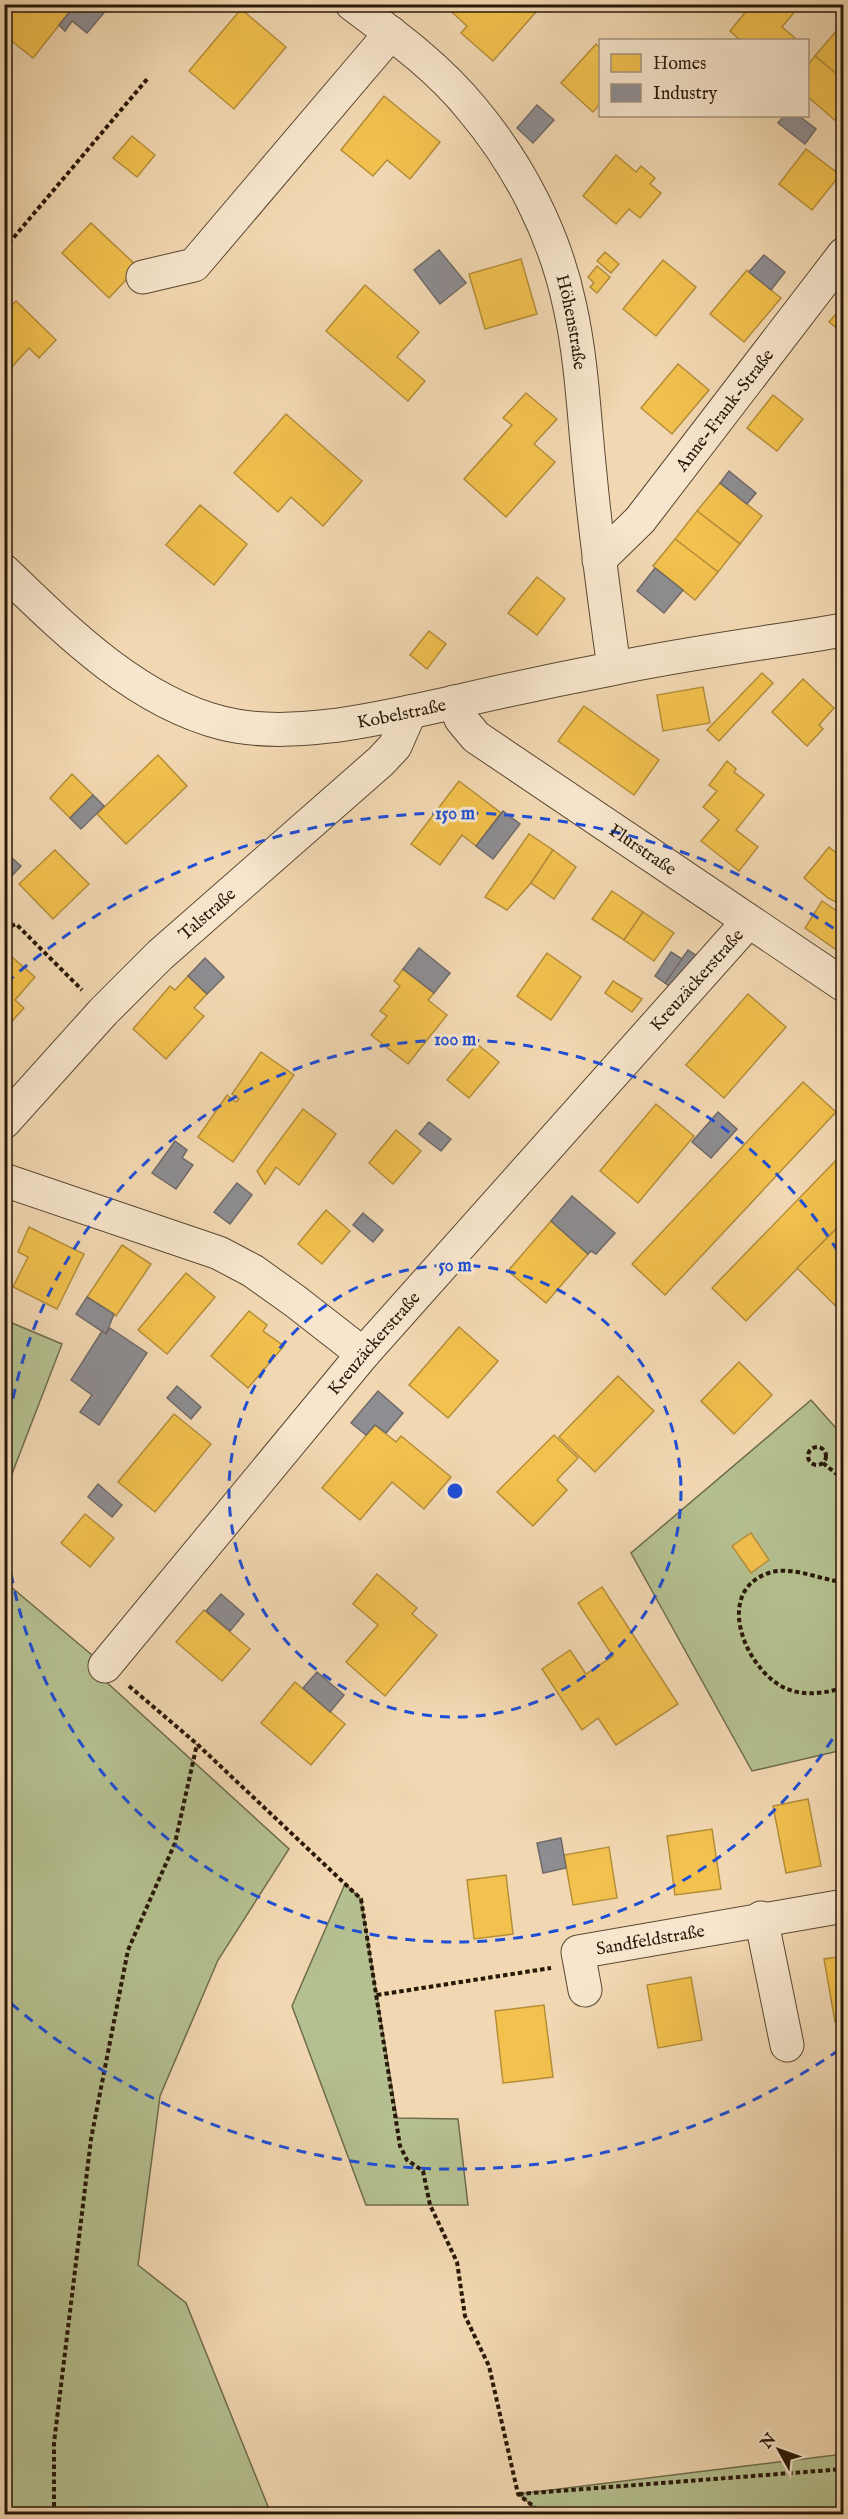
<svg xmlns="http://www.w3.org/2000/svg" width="848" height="2519" viewBox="0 0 848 2519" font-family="'IM FELL English',serif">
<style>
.green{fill:#b5c090;stroke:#6e6c4c;stroke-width:1.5}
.homes{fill:#f2c14e;stroke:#b58e39;stroke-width:1.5}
.industry{fill:#8d8d92;stroke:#6f6a69;stroke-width:1.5}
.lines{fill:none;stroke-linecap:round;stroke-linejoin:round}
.minor-casing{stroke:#5a4832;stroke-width:35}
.path{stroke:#281808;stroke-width:4;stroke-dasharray:4.5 3;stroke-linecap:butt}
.minor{stroke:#f7e6cd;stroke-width:33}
.ring{fill:none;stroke:#1d4ed8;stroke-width:3;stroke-dasharray:10 8}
.labels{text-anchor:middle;stroke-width:6;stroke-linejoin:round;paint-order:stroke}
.street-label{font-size:18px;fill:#281808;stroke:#f7e6cd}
.centre{fill:#1d4ed8;stroke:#f7e6cd;stroke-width:3}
.ring-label{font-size:18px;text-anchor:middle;font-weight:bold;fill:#1d4ed8;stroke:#f7e6cd;stroke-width:6;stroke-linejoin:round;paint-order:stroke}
</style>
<rect width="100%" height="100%" fill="#f2d8b2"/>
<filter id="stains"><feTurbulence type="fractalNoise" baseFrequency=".00333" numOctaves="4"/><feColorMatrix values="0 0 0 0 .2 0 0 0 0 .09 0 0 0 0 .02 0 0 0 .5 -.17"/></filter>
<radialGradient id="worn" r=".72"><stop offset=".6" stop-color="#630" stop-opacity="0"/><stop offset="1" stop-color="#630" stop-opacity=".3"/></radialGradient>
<!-- green -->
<g class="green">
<polygon points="5,1320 62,1344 5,1492"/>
<polygon points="811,1400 843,1436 843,1750 752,1771 631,1553"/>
<polygon points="4,1581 105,1666 102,1678 289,1849 218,1960 160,2096 138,2265 186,2303 271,2514 5,2514"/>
<polygon points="345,1884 361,1899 397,2118 458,2119 468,2205 366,2205 292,2006"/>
<polygon points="843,2454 843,2514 543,2514 518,2494"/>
</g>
<!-- homes -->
<g class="homes">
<polygon points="13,4 76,4 33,58 4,35 4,15"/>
<polygon points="443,4 543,4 493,61 461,33 467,26"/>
<polygon points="752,4 801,4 782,27 795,38 793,40 740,40 730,31"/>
<polygon points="241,9 286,47 234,109 189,71"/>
<polygon points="838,29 844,33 844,80 815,56"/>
<polygon points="596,44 600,48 600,104 593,112 561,83"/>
<polygon points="815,56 844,80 844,121 840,118 837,122 808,97 808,65"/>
<polygon points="384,96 440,142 410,179 387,160 373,176 341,150"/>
<polygon points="132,136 155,155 137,177 113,158"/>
<polygon points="806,149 840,175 812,210 779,184"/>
<polygon points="616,155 636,172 641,166 655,178 650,184 661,193 640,218 629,209 616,224 583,196"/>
<polygon points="91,223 138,267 109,298 62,253"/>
<polygon points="605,252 619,264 611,273 597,261"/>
<polygon points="521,259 537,314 485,329 469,274"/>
<polygon points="663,260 696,287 656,336 623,309"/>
<polygon points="597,266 610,277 597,293 590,287 594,283 588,277"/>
<polygon points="747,270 781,298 744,342 710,314"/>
<polygon points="365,285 419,332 397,357 425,381 408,401 326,331"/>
<polygon points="16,301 56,340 39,358 29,348 10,369 4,364 4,313"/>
<polygon points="844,305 844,334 829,322"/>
<polygon points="678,364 709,390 672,434 641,408"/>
<polygon points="526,393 557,419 534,444 555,462 506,517 464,479 512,425 503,418"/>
<polygon points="773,395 803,419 777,451 747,428"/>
<polygon points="286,414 362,481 323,526 291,497 278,512 234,473"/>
<polygon points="720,483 762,516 740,544 697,511"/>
<polygon points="200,505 247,544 214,585 166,545"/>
<polygon points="697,511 740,544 718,572 675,539"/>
<polygon points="675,539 718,572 695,600 653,566"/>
<polygon points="537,577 565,599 537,635 508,613"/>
<polygon points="429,631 446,644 427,669 410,655"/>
<polygon points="762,673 773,683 719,741 707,730"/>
<polygon points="803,679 834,708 819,725 823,729 807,746 772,712"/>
<polygon points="703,687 710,723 663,731 657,695"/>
<polygon points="584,706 659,760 634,795 558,741"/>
<polygon points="158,755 187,786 126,844 97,814"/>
<polygon points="727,761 736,769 734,772 764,795 736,830 758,847 739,871 701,841 719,820 703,807 717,791 709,785"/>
<polygon points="72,774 93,795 70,818 50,798"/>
<polygon points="459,781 501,813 476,846 462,835 440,865 411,844"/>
<polygon points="529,834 553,850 531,883 507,910 485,897"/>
<polygon points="829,847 844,859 844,906 828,898 804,878"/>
<polygon points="55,850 89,884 53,919 19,884"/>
<polygon points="553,850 576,867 554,899 531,883"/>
<polygon points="612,891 643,912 624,940 592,919"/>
<polygon points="822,901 844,916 844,955 805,928"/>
<polygon points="643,912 674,933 654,961 624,940"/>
<polygon points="4,950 35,977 15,1000 24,1008 4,1030"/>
<polygon points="547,953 581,977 551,1020 517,996"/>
<polygon points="403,969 434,993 428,1000 447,1015 408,1064 371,1035 387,1016 380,1011 400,986 394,981"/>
<polygon points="188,976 207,994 194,1008 204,1016 166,1059 133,1029 170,986 175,990"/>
<polygon points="613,981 642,999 632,1012 605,993"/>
<polygon points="748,994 786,1027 724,1098 686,1065"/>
<polygon points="477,1044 499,1062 469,1098 447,1080"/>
<polygon points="261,1052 294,1075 233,1162 198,1137 227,1095 236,1102 239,1099 232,1094"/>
<polygon points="803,1082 836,1112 665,1295 632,1264"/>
<polygon points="656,1104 694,1136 638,1203 600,1171"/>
<polygon points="303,1109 336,1134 299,1185 276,1167 265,1184 257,1171"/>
<polygon points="396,1130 421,1151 393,1184 369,1163"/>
<polygon points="844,1152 844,1221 746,1321 712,1288"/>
<polygon points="326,1210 350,1231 322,1264 298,1244"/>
<polygon points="551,1221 588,1254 546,1303 508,1271"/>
<polygon points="844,1221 844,1314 797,1268"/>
<polygon points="29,1227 84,1254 57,1309 13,1287 28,1257 18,1252"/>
<polygon points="122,1245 151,1264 116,1316 87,1297"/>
<polygon points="186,1273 215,1297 167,1354 138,1330"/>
<polygon points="249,1311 267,1325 263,1331 284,1346 248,1388 211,1356"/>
<polygon points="459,1327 498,1361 448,1418 409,1385"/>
<polygon points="739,1362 772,1395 734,1434 701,1401"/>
<polygon points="618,1376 654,1411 595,1472 559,1437"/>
<polygon points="174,1414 211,1444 155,1512 118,1482"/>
<polygon points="375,1425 396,1442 401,1436 451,1477 424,1509 392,1482 360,1520 322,1488"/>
<polygon points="554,1435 578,1458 557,1480 567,1490 533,1526 497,1492"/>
<polygon points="85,1514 114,1538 90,1567 61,1543"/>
<polygon points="751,1533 769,1560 751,1573 732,1546"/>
<polygon points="377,1574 417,1608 412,1614 437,1635 385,1696 346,1662 378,1625 353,1604"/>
<polygon points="602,1587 678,1704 616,1745 598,1718 582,1730 542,1669 570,1650 586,1674 613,1656 578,1603"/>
<polygon points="204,1610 250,1649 222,1681 176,1642"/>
<polygon points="295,1682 345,1724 311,1765 261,1723"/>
<polygon points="808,1799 821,1866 786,1873 773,1806"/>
<polygon points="712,1829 721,1889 675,1895 667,1836"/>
<polygon points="609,1847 617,1898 573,1905 564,1855"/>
<polygon points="506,1875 513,1934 474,1939 467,1880"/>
<polygon points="844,1956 844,2020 835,2022 824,1959"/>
<polygon points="691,1977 702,2040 658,2048 647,1985"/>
<polygon points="544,2005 553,2077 503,2083 495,2011"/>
</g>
<!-- industry -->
<g class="industry">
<polygon points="76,4 101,4 107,9 87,33 72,21 65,31 59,25"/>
<polygon points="537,105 554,120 533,143 517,128"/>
<polygon points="784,116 799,116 816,129 805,144 778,123"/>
<polygon points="439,250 466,283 440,304 414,270"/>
<polygon points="764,255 785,272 771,290 749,272"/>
<polygon points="729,471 756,493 747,504 720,483"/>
<polygon points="655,568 683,590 664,613 637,591"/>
<polygon points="93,795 104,806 81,829 70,818"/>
<polygon points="503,811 520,824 493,859 476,846"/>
<polygon points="4,851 21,866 4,884"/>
<polygon points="419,948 450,973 434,993 403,969"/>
<polygon points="688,950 700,958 672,988 665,983"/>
<polygon points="671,952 682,959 665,983 655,976"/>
<polygon points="205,958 224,977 207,994 188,976"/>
<polygon points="718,1112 737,1129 711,1158 692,1142"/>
<polygon points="429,1122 451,1139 441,1151 419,1134"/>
<polygon points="175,1141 187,1150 182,1158 193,1165 176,1189 152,1173"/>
<polygon points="237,1183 252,1195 230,1224 214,1212"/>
<polygon points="572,1196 615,1233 596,1254 591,1251 588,1254 551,1221"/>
<polygon points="363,1213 383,1230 373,1242 353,1225"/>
<polygon points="87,1297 114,1314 106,1334 76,1314"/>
<polygon points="110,1328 147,1353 99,1425 80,1412 92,1395 71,1380 102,1331 106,1334"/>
<polygon points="177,1386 201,1407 191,1419 167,1398"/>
<polygon points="378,1391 403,1413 386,1433 375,1425 366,1435 351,1423"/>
<polygon points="98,1484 122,1505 112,1517 88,1497"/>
<polygon points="221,1594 244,1614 230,1631 206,1611"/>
<polygon points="317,1672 344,1695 330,1712 303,1688"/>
<polygon points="561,1838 566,1868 543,1873 537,1843"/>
</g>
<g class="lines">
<defs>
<g id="minor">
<path id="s1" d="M352,4C395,36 438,67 472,109C519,165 555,234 570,307C582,361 584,418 590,474C596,539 605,603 614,668"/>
<polyline points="143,277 194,265 391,33"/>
<path id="s2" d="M599,560L640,520L844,254"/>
<path id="s3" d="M4,571C66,631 136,701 222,723C292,741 386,717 455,702C507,690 559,679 611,669C687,653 766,643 844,630"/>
<path id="s4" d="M454,702L461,719L476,737L844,985"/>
<path id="s5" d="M4,1122L103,1012L160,955L381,761L395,746L410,712"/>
<polyline points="4,1180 219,1253 253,1271 295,1301 363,1354"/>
<path id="s6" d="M105,1666L363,1354L748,922"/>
<polyline points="761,1918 787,2045"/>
<path id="s7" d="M585,1990L578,1952L844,1906"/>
</g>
</defs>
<!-- minor casing -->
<use href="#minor" class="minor-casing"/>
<!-- path -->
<g class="path">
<polyline points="4,249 148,78"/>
<polyline points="4,929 16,924 82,990"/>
<circle cx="817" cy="1456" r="9"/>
<polyline points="823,1463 844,1480"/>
<path d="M844,1582C819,1580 790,1564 766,1574C711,1595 750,1680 793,1691C810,1696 827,1692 844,1688"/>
<polyline points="129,1686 197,1744 361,1899 400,2146 407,2160 423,2171 430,2205 457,2262 465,2316 489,2366 518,2494 543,2514"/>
<polyline points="377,1995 551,1968"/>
<polyline points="519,2494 844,2469"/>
<polyline points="54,2514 54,2443 91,2139 128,1950 175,1843 197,1744"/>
</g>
<!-- minor -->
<use href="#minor" class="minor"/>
</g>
<!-- distance rings -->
<g class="ring">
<circle cx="455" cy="1491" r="226"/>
<path d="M842 1724A452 452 0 0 1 5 1530M5 1452A452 452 0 0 1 842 1258"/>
<path d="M839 2050A678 678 0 0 1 6 1999M6 983A678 678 0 0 1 839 932"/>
</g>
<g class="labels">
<!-- street labels -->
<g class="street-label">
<text dy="6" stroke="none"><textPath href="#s1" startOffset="398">Höhenstraße</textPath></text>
<text dy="6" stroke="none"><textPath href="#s2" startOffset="196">Anne-Frank-Straße</textPath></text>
<text dy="6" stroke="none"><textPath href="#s3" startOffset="450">Kobelstraße</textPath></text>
<text dy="6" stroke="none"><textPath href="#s4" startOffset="243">Flurstraße</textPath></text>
<text dy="6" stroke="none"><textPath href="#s5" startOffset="291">Talstraße</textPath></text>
<text dy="6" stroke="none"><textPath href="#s6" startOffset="906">Kreuzäckerstraße</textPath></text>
<text dy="6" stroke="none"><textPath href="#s6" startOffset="420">Kreuzäckerstraße</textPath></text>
<text dy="6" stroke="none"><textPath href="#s7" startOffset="112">Sandfeldstraße</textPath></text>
</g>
</g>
<circle cx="455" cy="1491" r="9" class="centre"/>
<g class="ring-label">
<text x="455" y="819">150 m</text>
<text x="455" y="1045">100 m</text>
<text x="455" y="1271">50 m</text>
</g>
<!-- margin -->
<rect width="848" height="2519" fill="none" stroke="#f2d8b2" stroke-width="24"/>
<rect x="6" y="6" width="836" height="2507" fill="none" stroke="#281808" stroke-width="3"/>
<rect x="12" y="12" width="824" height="2495" fill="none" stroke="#281808" stroke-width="1.5"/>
<!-- legend -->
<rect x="599" y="39" width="210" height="78" fill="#f7e6cd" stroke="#a4947e" stroke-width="1.5"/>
<rect x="611" y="54" width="30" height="18" fill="#f2c14e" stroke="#a4947e" stroke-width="1.5"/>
<text x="653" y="69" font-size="18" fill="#281808">Homes</text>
<rect x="611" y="84" width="30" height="18" fill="#8d8d92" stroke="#a4947e" stroke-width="1.5"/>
<text x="653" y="99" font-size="18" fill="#281808">Industry</text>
<!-- north arrow -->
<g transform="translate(779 2450) rotate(310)" stroke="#f7e6cd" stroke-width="4.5" paint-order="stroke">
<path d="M0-4.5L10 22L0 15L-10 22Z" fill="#281808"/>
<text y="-9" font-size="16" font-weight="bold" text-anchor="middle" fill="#281808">N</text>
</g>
<rect width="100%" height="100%" filter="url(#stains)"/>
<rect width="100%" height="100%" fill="url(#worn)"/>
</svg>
